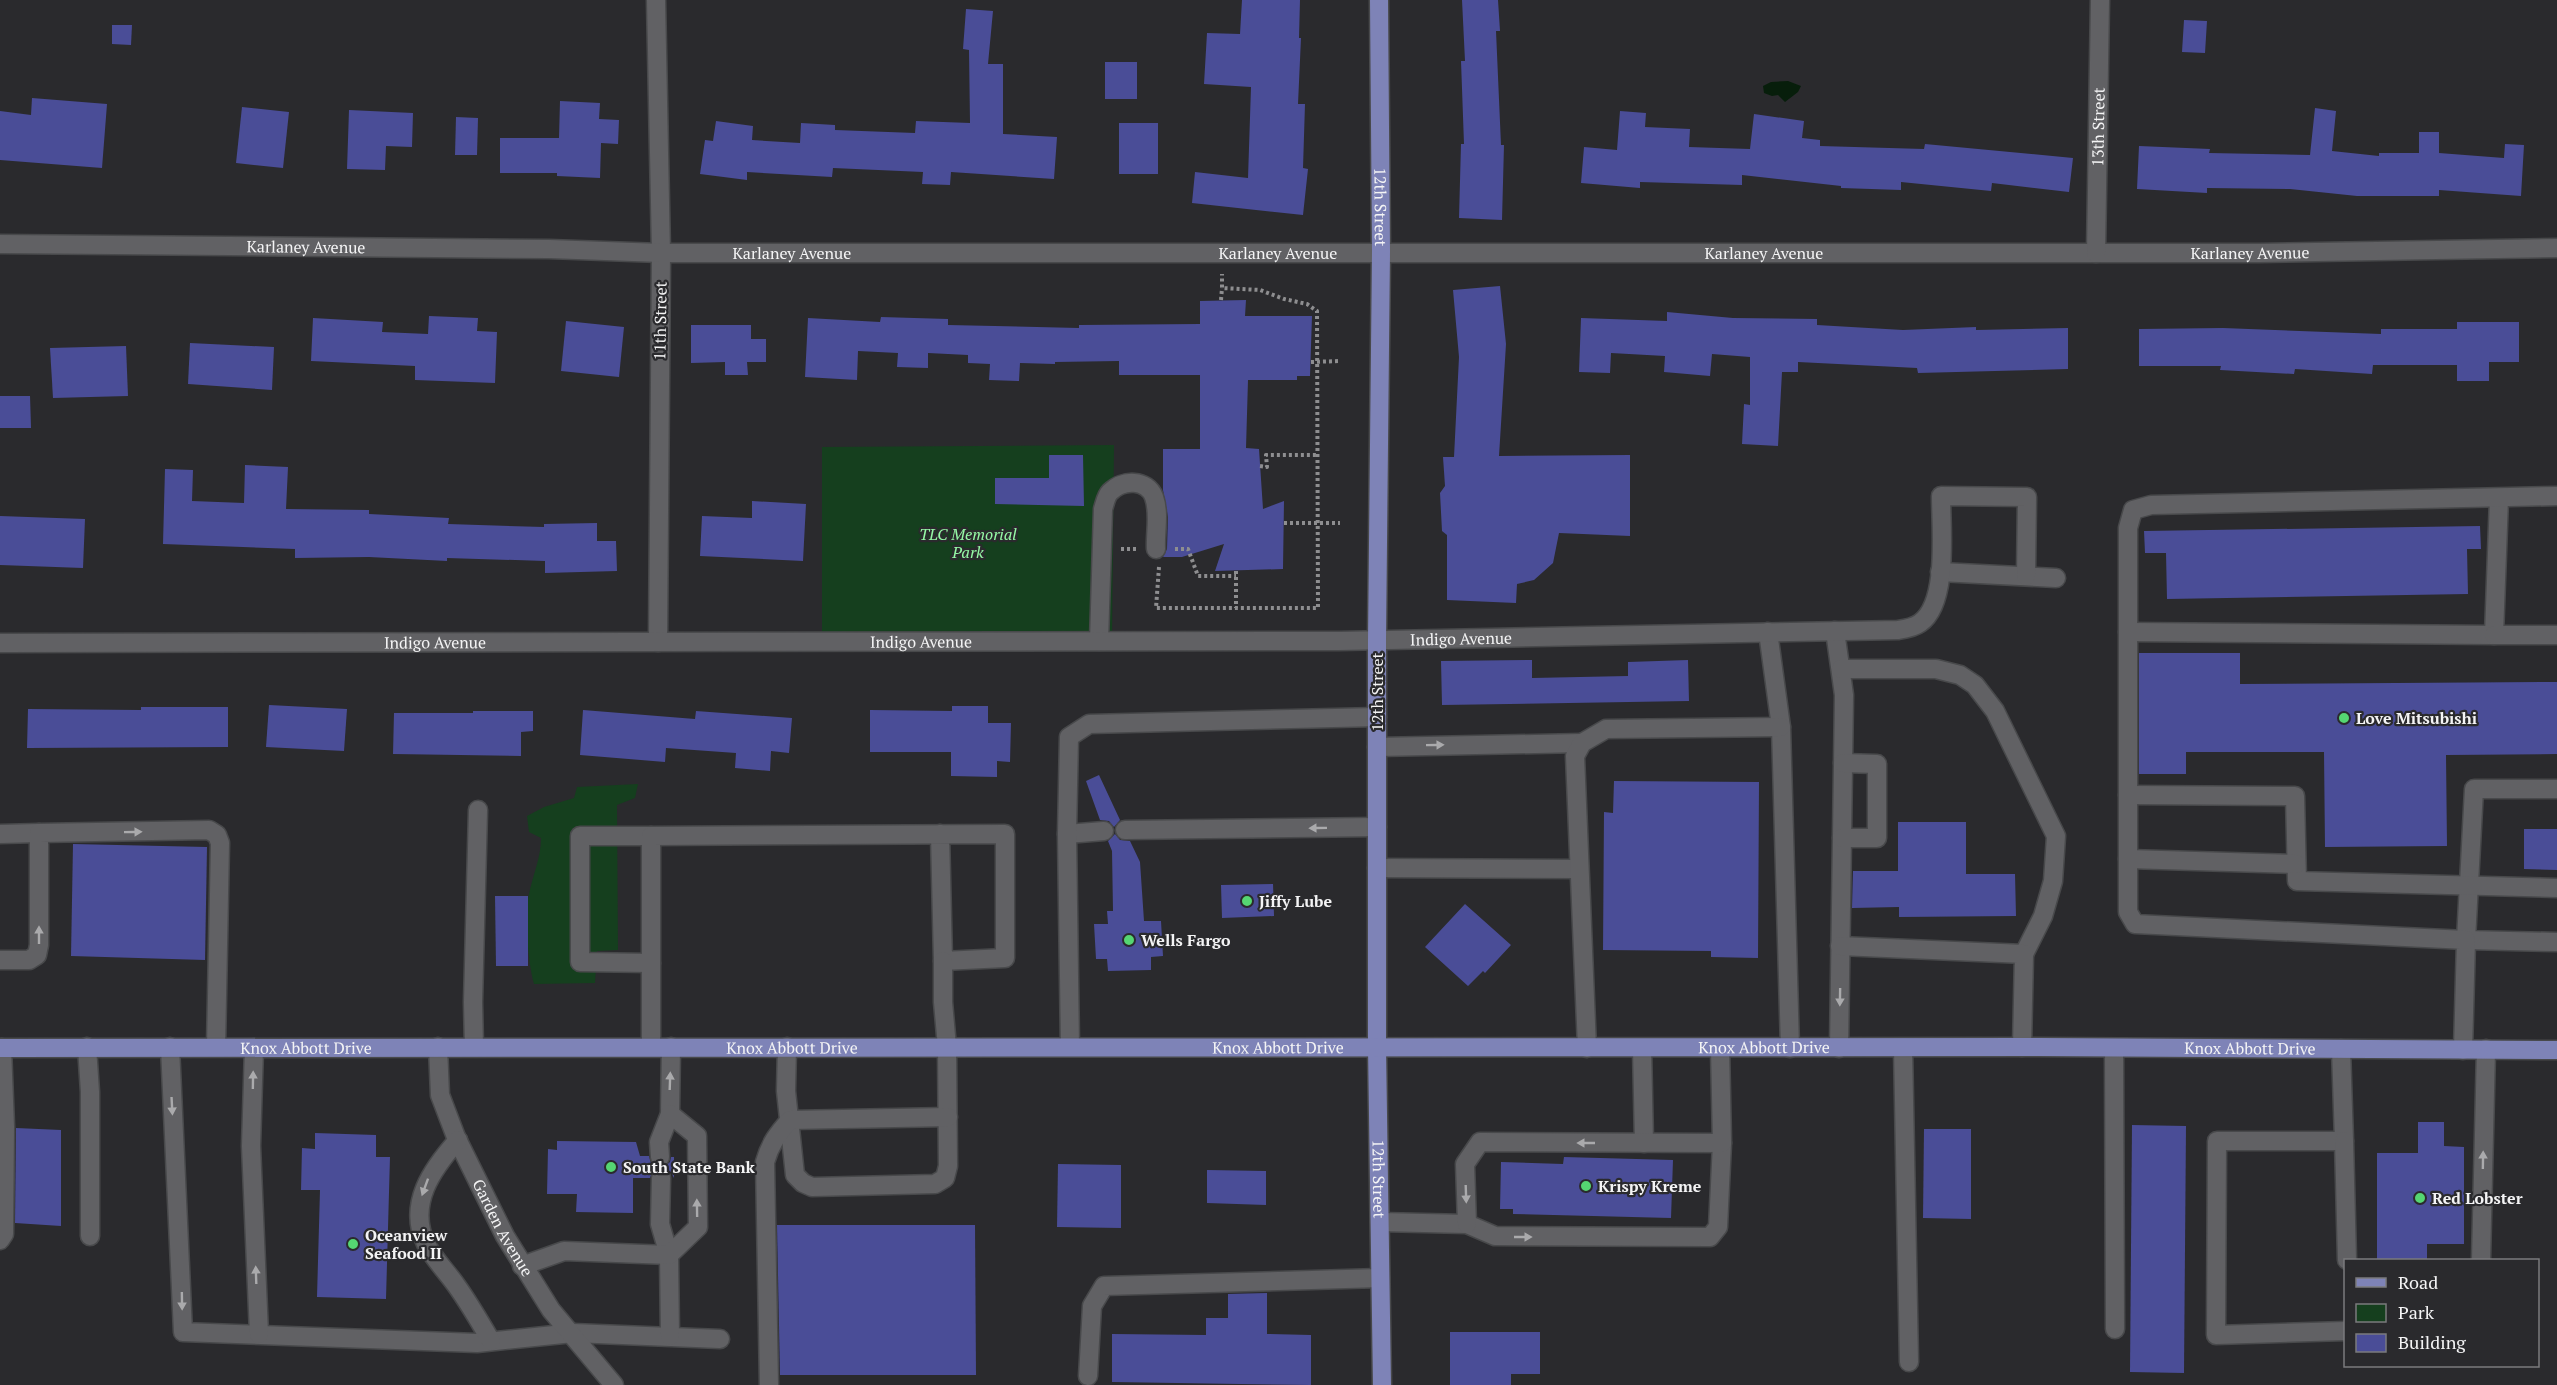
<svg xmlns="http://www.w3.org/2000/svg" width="2557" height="1385" font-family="'PT Serif',serif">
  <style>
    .green { fill: #153f1e }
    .water { fill: #071e0b }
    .building { fill: #4a4d97 }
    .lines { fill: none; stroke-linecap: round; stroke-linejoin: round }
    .minor-casing { stroke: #48494b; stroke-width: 21 }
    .major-casing { stroke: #48494b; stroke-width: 21 }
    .path { stroke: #8e8e90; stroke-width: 4; stroke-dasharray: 3 3; stroke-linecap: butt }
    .minor { stroke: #616164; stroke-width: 18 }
    .major { stroke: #7e83b7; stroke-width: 18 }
    .oneway { fill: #aaaaac }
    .poi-dot { fill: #55d672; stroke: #2a2a2d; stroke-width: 2 }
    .labels { text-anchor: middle; stroke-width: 4.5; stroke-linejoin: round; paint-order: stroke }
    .street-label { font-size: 16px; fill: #f4f4f5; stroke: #2a2a2d }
    .park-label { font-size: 16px; font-style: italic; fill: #96f9a6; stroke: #2a2a2d }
    .poi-label { font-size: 16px; font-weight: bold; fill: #f4f4f5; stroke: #2a2a2d; text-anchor: start }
  </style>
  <rect width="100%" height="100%" fill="#2a2a2d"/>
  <!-- green -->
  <g class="green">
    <path d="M1114,445L1112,641L822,642V447Z"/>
    <path d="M638,784L635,798L617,805L618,950L597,951L595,983L534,984C528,963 524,914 529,894C533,874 541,858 541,838L529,832L527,816L544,807L574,798L577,787Z"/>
  </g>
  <!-- water -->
  <path class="water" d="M1788,81L1801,86L1798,92L1785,102L1778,95L1772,96L1764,93L1763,86L1771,82Z"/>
  <!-- building -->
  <g class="building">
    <path d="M1242,0H1300L1299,38H1301L1298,104H1305L1303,168L1308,169L1303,215L1192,203L1195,172L1248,178L1251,87L1204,84L1207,33L1240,34Z"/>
    <path d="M1462,0H1498L1500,31H1496L1501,145H1504L1502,220L1459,218L1461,144H1464L1461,61H1465Z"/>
    <path d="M966,9L993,11L988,64H1003V134L1057,137L1054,179L951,172L950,185L922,184L923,172L833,168L832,177L747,172V180L700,174L705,140L713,141L716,121L753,126L752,140L800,143L801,123L835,125V130L915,133L916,121L970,123L969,50L963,49Z"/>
    <path d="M2184,20L2207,21L2205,53L2182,52Z"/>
    <path d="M112,25H132L131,45L112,44Z"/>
    <rect x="1105" y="62" width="32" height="37"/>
    <path d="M32,98L107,104L102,168L0,160V111L31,115Z"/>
    <path d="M560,101L600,103L599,119L619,120L618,144L601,143L600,178L557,176V173H500V138H559Z"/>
    <path d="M242,107L289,112L283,168L236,163Z"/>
    <path d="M2315,108L2336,111L2332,151L2379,156V153H2419V132H2439V153L2504,158L2505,144L2524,145L2521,196L2439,190V196H2357L2290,189L2207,188V193L2137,189L2139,146L2210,149L2209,153L2310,155Z"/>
    <path d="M349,110L413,113L412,147L386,146L385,170L347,169Z"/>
    <path d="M1620,111L1646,113L1645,127L1690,129L1689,147L1750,149L1754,114L1804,121L1802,138L1820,140V146L1924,149L1925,144L2073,158L2069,192L1992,183L1991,191L1901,182V190L1841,188V186L1742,175V185L1640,182V188L1581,183L1584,147L1617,150Z"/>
    <path d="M456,117L478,118L477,155H455Z"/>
    <rect x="1119" y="123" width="39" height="51"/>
    <path d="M1500,286L1506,344L1499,456L1630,455V536L1559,533L1553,563L1534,580L1517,584L1516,603L1447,600V535L1442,531L1440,493L1445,486L1443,457H1454L1459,357L1453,290Z"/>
    <path d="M1246,300L1245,316H1312L1310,376H1297V380H1248L1246,448L1259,449L1263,509L1284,501L1283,569L1215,571L1224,544L1182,557H1163L1167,549L1168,517L1163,490V449H1200V375H1119V361L1055,362V364L1020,363L1019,381L989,380L990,364L968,363V355L928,353V368L897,367L898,353L858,351L857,380L805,377L808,318L880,322L881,317L948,319V325L1079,328V325L1200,324V301Z"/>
    <path d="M1667,312L1733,318L1817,319V325L1903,330L1976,327V330L2068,328V369L1918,373L1917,368L1798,362V372H1782L1778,446L1742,444L1744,404L1750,405V357L1712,354L1710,376L1664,372L1665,356L1611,353L1610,373L1579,372L1581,318L1667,321Z"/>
    <path d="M429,316L478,318L477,331L497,332L495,383L415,380V366L311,361L313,318L383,322L382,332L428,334Z"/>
    <path d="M566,321L624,327L619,377L561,371Z"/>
    <path d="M2457,322H2519V362H2489V381H2457V365H2373L2372,374L2295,369L2294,374L2220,370L2221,366H2139V329L2223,328L2381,334V329H2457Z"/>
    <path d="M691,325H751V339H766V362H747L748,375H725V362L691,363Z"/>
    <path d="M190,343L274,347L272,390L188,384Z"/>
    <path d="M126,346L128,396L53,398L50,348Z"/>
    <path d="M0,396H30L31,428H0Z"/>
    <path d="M1049,455H1083L1084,506L995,504V478H1049Z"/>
    <path d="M245,465L288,467L286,509L369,510V514L449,518L448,524L544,527V524L597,523V541H616L617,571L545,573V561L447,558V561L369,557L295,558V549L163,544L165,469L193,470L192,501L244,503Z"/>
    <path d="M752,501L806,504L803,561L700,556L702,516L752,518Z"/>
    <path d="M0,516L85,519L83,568L0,565Z"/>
    <path d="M2480,526L2481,549H2467L2468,594L2167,599L2166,553H2145L2144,531Z"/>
    <path d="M2139,653H2240V684L2557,682V754L2446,755L2447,846L2325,847L2324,752H2186V774H2139Z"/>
    <path d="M1532,660V678L1628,676V662L1688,660L1689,701L1442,705L1441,661Z"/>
    <path d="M269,705L347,709L344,751L266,747Z"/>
    <path d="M952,706H988V723H1011L1010,762L997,761V777L951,776V752H870V710L952,711Z"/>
    <path d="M141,707H228V747L27,748L28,709L141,710Z"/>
    <path d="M583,710L695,719L696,711L792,718L789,753L771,751L770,771L735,768L736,753L666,748L665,762L580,755Z"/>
    <path d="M473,711H533V731L521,732V756L393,754L394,713H473Z"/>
    <path d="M1099,775L1120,820L1114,827L1109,821L1100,820L1086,781Z"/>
    <path d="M1614,781L1759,782L1758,958L1711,957V951L1603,950L1604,812L1613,813Z"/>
    <path d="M1898,822H1966V874H2015L2016,916L1899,917V907L1852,908L1853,871H1898Z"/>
    <path d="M2524,829H2557V870L2524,869Z"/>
    <path d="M1115,834L1120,840L1130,841L1140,862L1144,921H1161L1163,956L1151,957V970L1108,971L1107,959H1096L1094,924H1108L1107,911H1113L1112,851L1108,841Z"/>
    <path d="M73,844L207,847L205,960L71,956Z"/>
    <path d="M1273,884L1274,916L1222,918L1221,885Z"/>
    <path d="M495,896H528V966H496Z"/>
    <path d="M1465,904L1511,945L1485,973L1483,971L1468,986L1425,947Z"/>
    <path d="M2418,1122H2444V1146L2464,1147V1244H2427V1260H2377V1153H2418Z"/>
    <path d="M2132,1125L2186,1126L2184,1373L2130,1372Z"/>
    <path d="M16,1128L61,1130V1226L15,1223Z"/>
    <path d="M1924,1129H1971V1219L1923,1218Z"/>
    <path d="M315,1133L376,1135V1157H390L386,1299L317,1297L320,1190H301L302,1148L315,1149Z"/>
    <path d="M557,1141L636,1142L640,1156H649L651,1164L657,1168L652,1172L650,1178H633V1213L576,1212L577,1194H547L548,1149L557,1150Z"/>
    <path d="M671,1157H674V1178L671,1172L664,1167L670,1162Z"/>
    <path d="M1564,1157L1673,1160L1671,1218L1513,1214V1209H1500L1501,1162L1563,1164Z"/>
    <path d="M1058,1164L1121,1165V1228L1057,1227Z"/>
    <path d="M1207,1170L1266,1171V1205L1207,1203Z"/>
    <path d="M777,1225H975L976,1375H780Z"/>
    <path d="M1267,1293V1334L1311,1335V1385L1112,1382V1334L1206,1335V1318H1228V1294Z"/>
    <path d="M1450,1332H1540V1374H1511V1385H1450Z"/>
  </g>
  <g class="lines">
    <defs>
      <g id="minor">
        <path d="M656,0L661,253L658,642"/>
        <path id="s1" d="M0,244L549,249L661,253H2259L2557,248"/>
        <path id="s2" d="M2096,253L2100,0"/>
        <path d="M1940,572L2056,578"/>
        <path d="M1835,631L1844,695L1839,1048"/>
        <path d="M1768,632L1781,727L1790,1048"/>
        <path d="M2128,632L2494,635L2499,498"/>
        <path d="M2494,635H2557"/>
        <path d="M1099,641L1103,509C1105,503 1106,496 1110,492C1123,479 1147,479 1154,497C1160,514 1155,532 1156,549"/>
        <path id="s3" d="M0,643L1339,641L1898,630C1905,629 1913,628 1920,623C1949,603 1941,528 1941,496L2027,497L2026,576"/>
        <path d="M1841,669H1936L1960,675L1975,685L1995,711L2056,836L2053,881L2043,916L2024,954"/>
        <path d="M1377,747L1582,743"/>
        <path d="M2557,789H2474L2466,940L2557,942"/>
        <path d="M2128,795L2295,796L2297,881L2557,888"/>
        <path d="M1125,830L1377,827"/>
        <path d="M0,834L39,833"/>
        <path d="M1067,834L1104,831"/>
        <path d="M651,836H580V962L651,963"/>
        <path d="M1842,838H1877V764L1843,763"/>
        <path d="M2128,859L2296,864"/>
        <path d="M1377,868L1578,869"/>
        <path d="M1840,946L2024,954L2022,1047"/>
        <path d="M0,960H29L37,955L39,945V833L209,830L217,835L220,843L216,1047"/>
        <path d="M87,1047L90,1092V1236"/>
        <path d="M170,1047L183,1332L477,1343L573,1333L720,1339"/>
        <path id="s4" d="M438,1047L440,1095L456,1137L505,1236L551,1310L614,1385"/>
        <path d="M474,1047L473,1002L478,810"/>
        <path d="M651,1047V836L1005,834V958L943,961L940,834"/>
        <path d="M787,1047L786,1091L795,1175L803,1183L812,1187L935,1184L945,1178L948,1166L947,1047L943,1002V961"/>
        <path d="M1070,1047L1067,834L1069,737L1089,724L1377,717"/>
        <path d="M254,1048L251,1146L259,1334"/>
        <path d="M1587,1048L1575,756L1582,743L1606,729L1781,727"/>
        <path d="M1642,1048L1644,1143"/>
        <path d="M1903,1048L1909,1362"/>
        <path d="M2114,1048L2115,1329"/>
        <path d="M2341,1049L2344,1141H2217L2216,1335L2346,1331"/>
        <path d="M2463,1050L2466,940L2135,924L2128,912V528L2133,510L2151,505L2557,496"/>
        <path d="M458,1140C432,1169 407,1204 426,1244C433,1258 447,1272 456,1285C469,1303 480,1322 491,1341"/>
        <path d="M2344,1141L2347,1260"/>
        <path d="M660,1157L659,1142L670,1114L671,1047"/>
        <path d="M661,1178L660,1224L669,1255L670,1336"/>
        <path d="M1380,1222L1467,1224L1495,1236L1710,1237L1718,1227L1722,1143"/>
        <path d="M1467,1224L1465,1164L1480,1142L1722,1143L1720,1048"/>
        <path d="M0,1240L4,1234L5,1127L2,1048"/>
        <path d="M2481,1260L2486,1049"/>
        <path d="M522,1266L564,1251L669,1255L698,1227L697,1136L670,1114"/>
        <path d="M1088,1376L1092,1306L1104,1286L1380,1278"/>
        <path d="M769,1385L765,1162C770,1144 778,1133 790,1120L948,1117"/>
      </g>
      <g id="major">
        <path id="s5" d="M1379,0L1381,251L1377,640V1047L1382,1385"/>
        <path id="s6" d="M0,1048L2039,1047L2557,1050"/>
      </g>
    </defs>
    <!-- minor casing -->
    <use href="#minor" class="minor-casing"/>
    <!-- major casing -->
    <use href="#major" class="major-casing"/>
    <!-- path -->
    <g class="path">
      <path d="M1221,300L1222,288"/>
      <path d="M1311,362L1340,361"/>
      <path d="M1260,466L1267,467L1266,455H1318"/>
      <path d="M1284,523H1340"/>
      <path d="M1121,549H1137"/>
      <path d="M1175,549H1188L1198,576H1236"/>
      <path d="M1159,567L1156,608H1318L1317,311L1307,304L1284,299L1260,290L1222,288V274"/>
      <path d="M1236,571V608"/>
    </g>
    <!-- minor -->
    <use href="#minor" class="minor"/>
    <!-- major -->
    <use href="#major" class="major"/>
  </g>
  <!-- one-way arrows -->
  <defs><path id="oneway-solid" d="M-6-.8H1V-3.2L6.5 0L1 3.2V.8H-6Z" transform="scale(1.5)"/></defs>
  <g class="oneway">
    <use href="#oneway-solid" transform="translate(1435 745) rotate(-1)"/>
    <use href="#oneway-solid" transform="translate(1318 828) rotate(179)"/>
    <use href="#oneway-solid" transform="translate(133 832) rotate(-1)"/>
    <use href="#oneway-solid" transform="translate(39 935) rotate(-90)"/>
    <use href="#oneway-solid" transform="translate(1840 997) rotate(91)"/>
    <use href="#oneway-solid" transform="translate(253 1080) rotate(-89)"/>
    <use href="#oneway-solid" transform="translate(670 1081) rotate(-88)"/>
    <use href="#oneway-solid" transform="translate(172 1106) rotate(87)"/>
    <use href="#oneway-solid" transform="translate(1586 1143) rotate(-180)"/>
    <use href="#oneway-solid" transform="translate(2483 1160) rotate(-89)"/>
    <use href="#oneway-solid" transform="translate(425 1187) rotate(110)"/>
    <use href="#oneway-solid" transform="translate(1466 1194) rotate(88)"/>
    <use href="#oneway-solid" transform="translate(697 1208) rotate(-91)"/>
    <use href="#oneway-solid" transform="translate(1523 1237)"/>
    <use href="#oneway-solid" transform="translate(256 1275) rotate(-92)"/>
    <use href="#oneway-solid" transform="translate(182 1301) rotate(89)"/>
  </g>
  <!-- markers -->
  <g class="poi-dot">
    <circle cx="2344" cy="718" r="6"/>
    <circle cx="1247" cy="901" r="6"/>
    <circle cx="1129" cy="940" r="6"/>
    <circle cx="611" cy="1167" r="6"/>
    <circle cx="1586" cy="1186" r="6"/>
    <circle cx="2420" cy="1198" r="6"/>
    <circle cx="353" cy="1244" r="6"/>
  </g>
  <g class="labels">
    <!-- street labels -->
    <g class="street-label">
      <text dy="6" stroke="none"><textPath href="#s2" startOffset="126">13th Street</textPath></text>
      <text dy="6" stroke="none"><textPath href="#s5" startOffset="207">12th Street</textPath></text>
      <text dy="6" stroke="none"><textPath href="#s1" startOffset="306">Karlaney Avenue</textPath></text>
      <text dy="6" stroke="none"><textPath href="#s1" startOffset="1278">Karlaney Avenue</textPath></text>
      <text dy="6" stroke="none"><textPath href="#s1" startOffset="792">Karlaney Avenue</textPath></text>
      <text dy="6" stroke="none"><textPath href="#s1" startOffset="1764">Karlaney Avenue</textPath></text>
      <text dy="6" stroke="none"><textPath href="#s1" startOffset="2250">Karlaney Avenue</textPath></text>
      <text transform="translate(660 321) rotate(-89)" y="6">11th Street</text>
      <text dy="6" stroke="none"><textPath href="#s3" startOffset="1461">Indigo Avenue</textPath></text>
      <text dy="6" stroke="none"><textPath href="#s3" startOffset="921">Indigo Avenue</textPath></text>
      <text dy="6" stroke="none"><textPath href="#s3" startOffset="435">Indigo Avenue</textPath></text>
      <text transform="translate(1377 692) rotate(-90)" y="6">12th Street</text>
      <text dy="6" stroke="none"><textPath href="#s6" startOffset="306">Knox Abbott Drive</textPath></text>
      <text dy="6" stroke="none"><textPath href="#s6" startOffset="792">Knox Abbott Drive</textPath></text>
      <text dy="6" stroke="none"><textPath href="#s6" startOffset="1278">Knox Abbott Drive</textPath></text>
      <text dy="6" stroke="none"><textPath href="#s6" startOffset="1764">Knox Abbott Drive</textPath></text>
      <text dy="6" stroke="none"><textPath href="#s6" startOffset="2250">Knox Abbott Drive</textPath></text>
      <text dy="6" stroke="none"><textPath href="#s5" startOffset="1179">12th Street</textPath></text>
      <text dy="6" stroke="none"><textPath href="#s4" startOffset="195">Garden Avenue</textPath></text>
    </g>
    <!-- park labels -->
    <g class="park-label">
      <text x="968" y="540">TLC Memorial<tspan x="968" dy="18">Park</tspan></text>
    </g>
    <!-- poi labels -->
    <g class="poi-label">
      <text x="2356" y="724">Love Mitsubishi</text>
      <text x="1259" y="907">Jiffy Lube</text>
      <text x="1141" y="946">Wells Fargo</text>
      <text x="623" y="1173">South State Bank</text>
      <text x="1598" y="1192">Krispy Kreme</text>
      <text x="2432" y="1204">Red Lobster</text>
      <text x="365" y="1241">Oceanview<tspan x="365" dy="18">Seafood II</tspan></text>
    </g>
  </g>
  <!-- legend -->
  <rect x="2344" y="1259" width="195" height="108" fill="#2a2a2d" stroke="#7b7b7d" stroke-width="1.5"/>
  <rect x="2356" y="1278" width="30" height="9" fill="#7e83b7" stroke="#7b7b7d" stroke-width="1.5"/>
  <text x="2398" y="1289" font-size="18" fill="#f4f4f5">Road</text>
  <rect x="2356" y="1304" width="30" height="18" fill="#153f1e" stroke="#7b7b7d" stroke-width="1.5"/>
  <text x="2398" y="1319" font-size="18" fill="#f4f4f5">Park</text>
  <rect x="2356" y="1334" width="30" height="18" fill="#4a4d97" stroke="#7b7b7d" stroke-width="1.5"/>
  <text x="2398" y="1349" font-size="18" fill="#f4f4f5">Building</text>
</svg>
